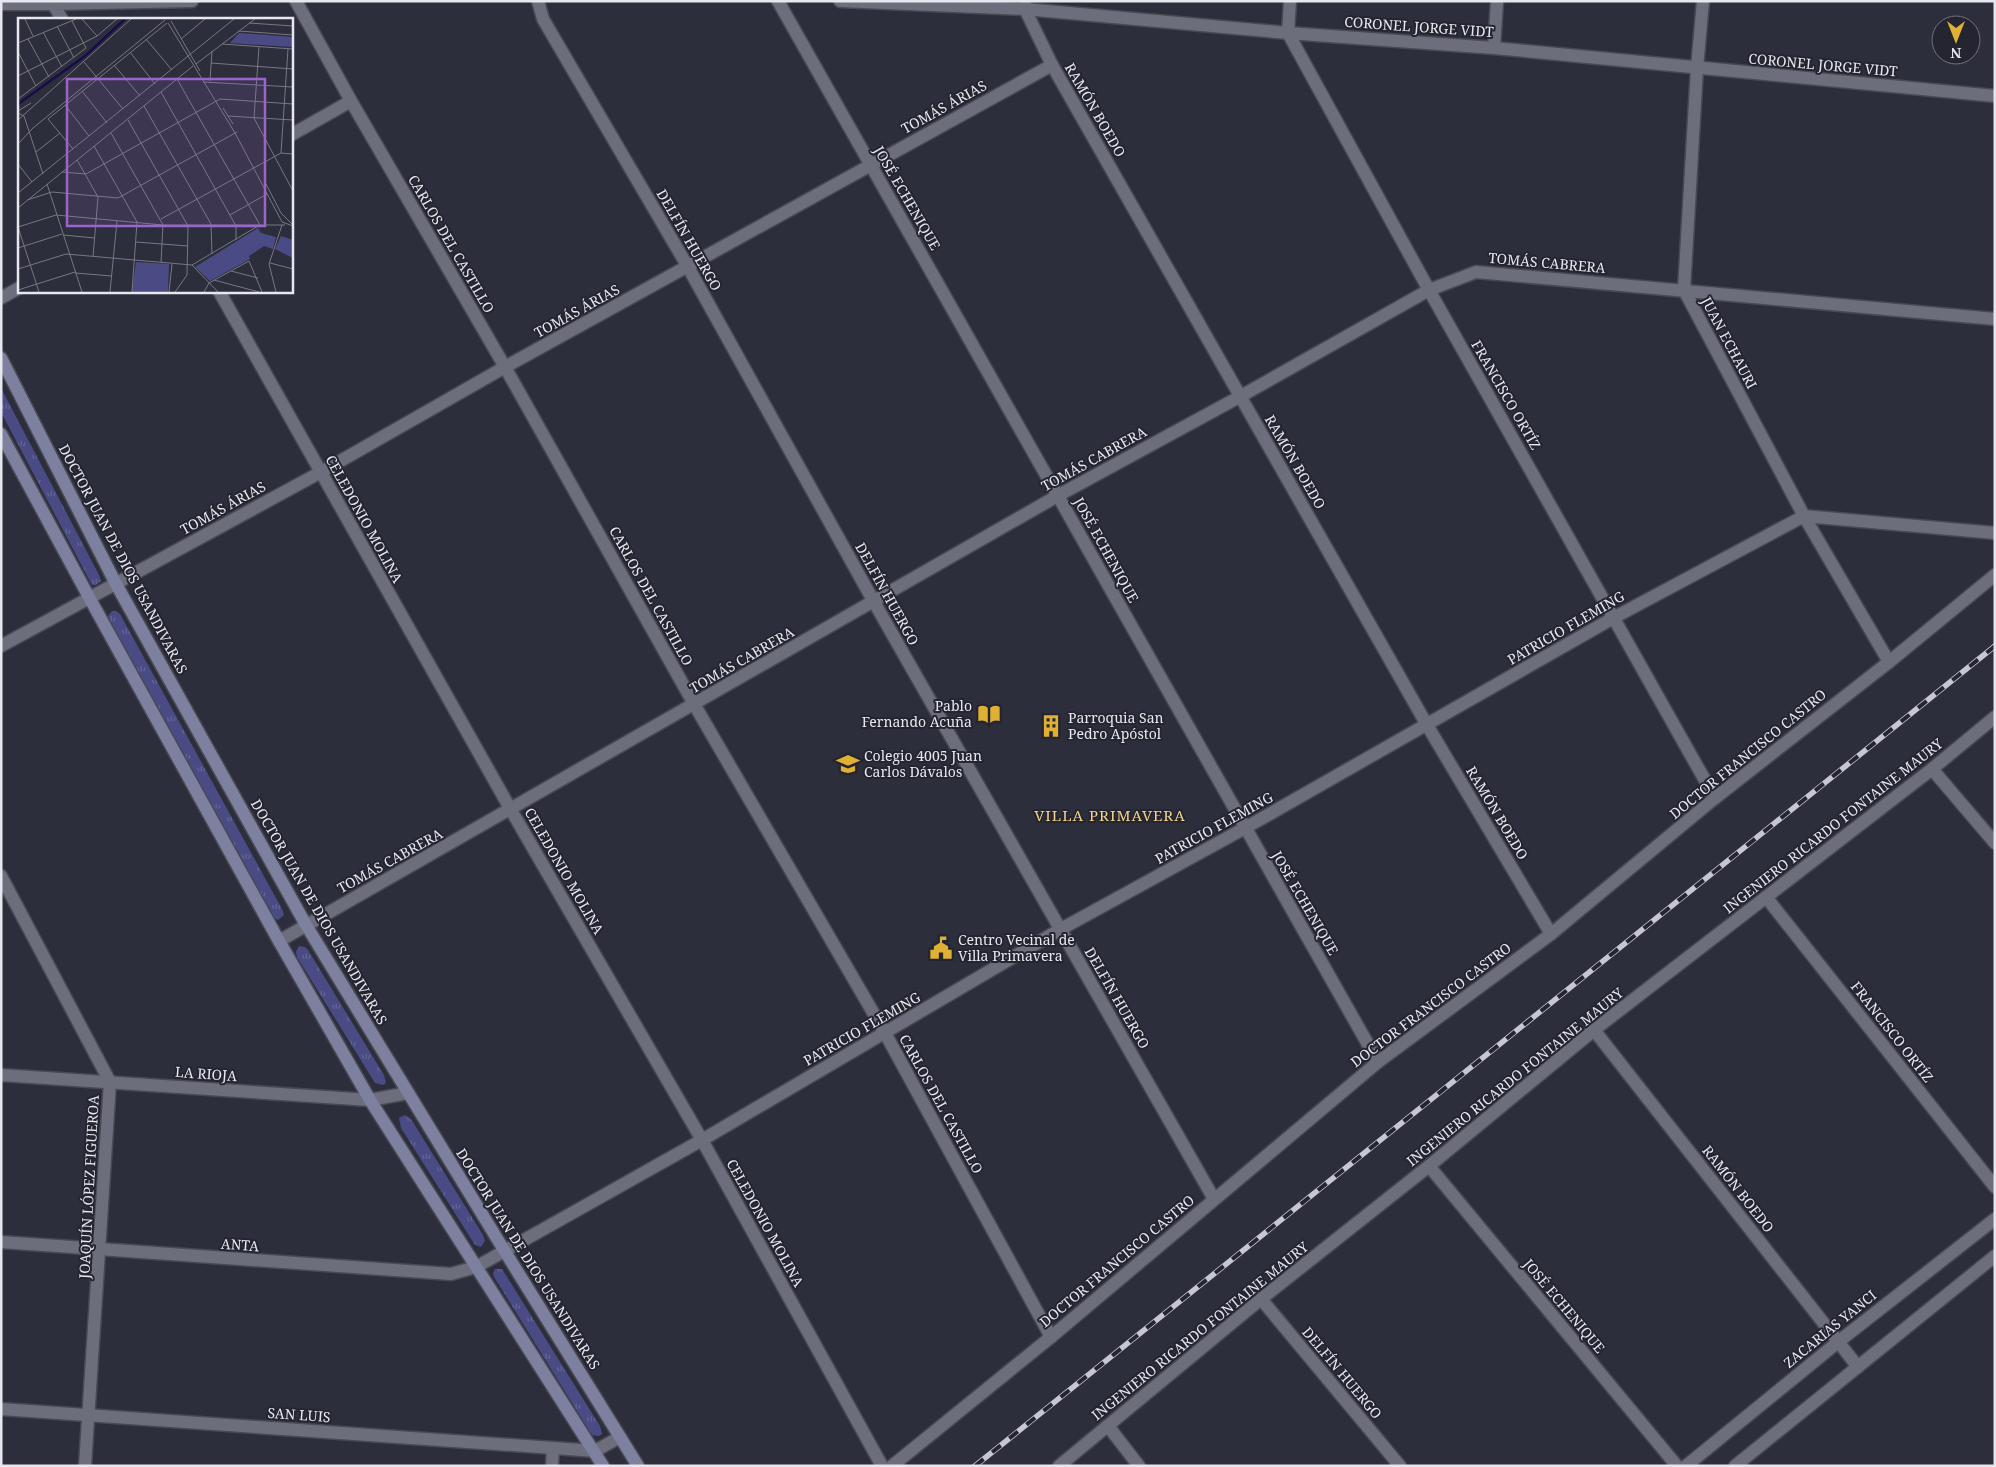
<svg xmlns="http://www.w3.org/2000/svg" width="1996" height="1467" font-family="'Noto Serif',serif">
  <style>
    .grass { fill: url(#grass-tufts) }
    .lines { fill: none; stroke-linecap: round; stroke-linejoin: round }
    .minor-casing { stroke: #484953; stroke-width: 15 }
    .tertiary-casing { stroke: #484953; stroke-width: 15 }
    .secondary-casing { stroke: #484953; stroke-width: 15 }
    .minor { stroke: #6c6e7c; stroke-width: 12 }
    .tertiary { stroke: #6c6e7c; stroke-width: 12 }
    .secondary { stroke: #7d809e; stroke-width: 12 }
    .rail-casing { stroke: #c6c7d0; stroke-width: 5.5 }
    .rail { stroke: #242531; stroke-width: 4; stroke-dasharray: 11; stroke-linecap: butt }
    .labels { text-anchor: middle; stroke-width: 4; stroke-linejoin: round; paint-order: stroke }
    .street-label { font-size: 14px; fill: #e6e7ef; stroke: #242531 }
    .poi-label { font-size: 14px; fill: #e6e7ef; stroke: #242531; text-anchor: start }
    .neighbourhood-label { font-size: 15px; letter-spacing: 1px; fill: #f2d288; stroke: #242531 }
    .inset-river { fill: none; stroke: #170d4c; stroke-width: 2.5 }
    .inset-road { fill: none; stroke: #777883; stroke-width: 1 }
    .view { fill: #9b64cd; fill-opacity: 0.15; stroke: #9b64cd; stroke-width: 2.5 }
    .inset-edge { fill: none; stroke: #e6e7ef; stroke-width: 2.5 }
  </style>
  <defs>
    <pattern id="grass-tufts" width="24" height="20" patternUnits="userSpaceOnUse" patternTransform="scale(1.25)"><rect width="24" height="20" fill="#4a4b84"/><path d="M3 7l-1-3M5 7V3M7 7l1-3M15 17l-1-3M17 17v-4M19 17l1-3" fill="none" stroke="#646596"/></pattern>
  </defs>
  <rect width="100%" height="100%" fill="#2d2e3b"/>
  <!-- grass -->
  <g class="grass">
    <path d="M1,388L99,575L101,581L96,585H92L1,412Z"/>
    <path d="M112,611H116L120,614L282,909L284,915L278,920L274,918L110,621L108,616Z"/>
    <path d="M299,946L305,947L308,950L384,1075L386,1083L383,1085L375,1083L297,957L296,952Z"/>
    <path d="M405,1115L411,1119L483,1235L485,1241L481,1247L475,1245L401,1128L399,1118Z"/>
    <path d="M495,1269H502L600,1426L602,1434L599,1436L592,1435L494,1277L493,1273Z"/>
  </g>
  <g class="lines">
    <defs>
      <g id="minor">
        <path d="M296,1L351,101L505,367L694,704L885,1033L1051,1337"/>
        <path d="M538,1L543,19L688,267L874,602L1214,1199"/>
        <path d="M778,1L1378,1062"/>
        <path d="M840,1L1025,9L1288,33L1494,48L1995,96"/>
        <path d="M1290,1L1288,33L1429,290L1715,798"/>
        <path d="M1703,1L1697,68L1684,290L1804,516L1889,662"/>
        <path d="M1025,4V9L1052,65L1427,725L1551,934"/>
        <path d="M62,19L53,4L192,1"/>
        <path d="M1494,48L1497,1"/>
        <path d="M291,135L351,101"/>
        <path d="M219,291L511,810L702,1140L882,1466"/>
        <path d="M1,298L19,288"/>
        <path d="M1,646L321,472L505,367L1052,65"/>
        <path d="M1932,769L1995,843"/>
        <path d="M1,876L110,1082L85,1466"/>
        <path d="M1766,897L1995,1187"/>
        <path d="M279,941L1059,495L1241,396L1429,290L1476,272L1995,319"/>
        <path d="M1594,1030L1858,1367"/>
        <path d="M1,1075L370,1100L408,1093"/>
        <path d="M1429,1166L1677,1466"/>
        <path d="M1,1242L451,1274L476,1267L702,1140L1061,929L1245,828L1615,617L1804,516L1995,533"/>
        <path d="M1261,1299L1400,1466"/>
        <path d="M1,1409L595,1451L620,1437"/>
        <path d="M1108,1426L1139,1466"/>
        <path d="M552,1466L553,1448"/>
        <path d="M892,1466L1051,1337L1378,1062L1551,934L1715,798L1889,662L1995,575"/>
        <path d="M1059,1466L1261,1299L1429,1166L1594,1030L1932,769L1995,717"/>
      </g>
      <g id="tertiary">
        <path d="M1,4H53L57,1"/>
        <path d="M1686,1466L1838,1342L1995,1219"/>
        <path d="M1735,1466L1995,1256"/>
      </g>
      <g id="secondary">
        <path d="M1,358L116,584L306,925L504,1250L638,1466"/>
        <path d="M1,434L90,599L279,941L370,1100L603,1466"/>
      </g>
    </defs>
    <!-- minor casing -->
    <use href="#minor" class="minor-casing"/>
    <!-- tertiary casing -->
    <use href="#tertiary" class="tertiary-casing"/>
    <!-- secondary casing -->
    <use href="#secondary" class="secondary-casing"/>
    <!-- minor -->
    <use href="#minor" class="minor"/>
    <!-- tertiary -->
    <use href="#tertiary" class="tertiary"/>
    <!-- secondary -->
    <use href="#secondary" class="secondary"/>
    <defs>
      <path id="rail" d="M975,1466L1995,646"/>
    </defs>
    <!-- rail casing -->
    <use href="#rail" class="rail-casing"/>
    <!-- rail -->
    <use href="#rail" class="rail"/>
  </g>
  <!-- icons -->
  <defs>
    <symbol id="library-bare" viewBox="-9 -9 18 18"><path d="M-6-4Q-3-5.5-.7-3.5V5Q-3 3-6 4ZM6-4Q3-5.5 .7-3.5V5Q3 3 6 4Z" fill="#dfb034" stroke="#242531" stroke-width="2.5" paint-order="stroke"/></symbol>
    <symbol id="building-bare" viewBox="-9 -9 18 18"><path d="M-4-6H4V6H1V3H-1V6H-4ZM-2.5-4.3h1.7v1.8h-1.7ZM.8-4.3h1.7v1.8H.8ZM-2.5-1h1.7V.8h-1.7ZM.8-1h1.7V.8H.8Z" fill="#dfb034" stroke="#242531" stroke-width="2.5" paint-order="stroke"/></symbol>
    <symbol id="school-bare" viewBox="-9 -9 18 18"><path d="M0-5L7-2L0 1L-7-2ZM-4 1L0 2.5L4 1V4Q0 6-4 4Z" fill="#dfb034" stroke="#242531" stroke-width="2.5" paint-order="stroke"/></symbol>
    <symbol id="civic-bare" viewBox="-9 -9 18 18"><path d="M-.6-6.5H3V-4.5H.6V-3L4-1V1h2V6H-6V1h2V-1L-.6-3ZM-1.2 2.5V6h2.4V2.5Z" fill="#dfb034" stroke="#242531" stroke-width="2.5" paint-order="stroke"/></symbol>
  </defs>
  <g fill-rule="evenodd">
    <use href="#library-bare" x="973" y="698" width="32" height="32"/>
    <use href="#building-bare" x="1035" y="710" width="32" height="32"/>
    <use href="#school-bare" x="832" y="748" width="32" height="32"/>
    <use href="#civic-bare" x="925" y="932" width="32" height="32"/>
  </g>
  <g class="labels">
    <!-- street labels -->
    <g class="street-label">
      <text transform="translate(1419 27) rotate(4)" y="5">CORONEL JORGE VIDT</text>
      <text transform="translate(1823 65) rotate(5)" y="5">CORONEL JORGE VIDT</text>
      <text transform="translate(944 107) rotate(-29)" y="5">TOMÁS ÁRIAS</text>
      <text transform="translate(1095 110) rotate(60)" y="5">RAMÓN BOEDO</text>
      <text transform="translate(907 198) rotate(60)" y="5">JOSÉ ECHENIQUE</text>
      <text transform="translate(689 240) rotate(60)" y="5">DELFÍN HUERGO</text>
      <text transform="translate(451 244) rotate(60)" y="5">CARLOS DEL CASTILLO</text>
      <text transform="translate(1547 263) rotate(5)" y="5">TOMÁS CABRERA</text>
      <text transform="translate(577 311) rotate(-29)" y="5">TOMÁS ÁRIAS</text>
      <text transform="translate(1729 343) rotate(62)" y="5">JUAN ECHAURI</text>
      <text transform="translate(1506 395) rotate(60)" y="5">FRANCISCO ORTÍZ</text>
      <text transform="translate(1094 459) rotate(-29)" y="5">TOMÁS CABRERA</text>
      <text transform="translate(1295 462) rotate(60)" y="5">RAMÓN BOEDO</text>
      <text transform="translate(223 508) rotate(-29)" y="5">TOMÁS ÁRIAS</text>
      <text transform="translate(364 519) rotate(61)" y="5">CELEDONIO MOLINA</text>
      <text transform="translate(1106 550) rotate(61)" y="5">JOSÉ ECHENIQUE</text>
      <text transform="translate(123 559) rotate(62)" y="5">DOCTOR JUAN DE DIOS USANDIVARAS</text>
      <text transform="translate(887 594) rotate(61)" y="5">DELFÍN HUERGO</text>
      <text transform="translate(651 596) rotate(61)" y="5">CARLOS DEL CASTILLO</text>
      <text transform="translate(1566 628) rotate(-30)" y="5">PATRICIO FLEMING</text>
      <text transform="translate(742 660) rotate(-30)" y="5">TOMÁS CABRERA</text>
      <text transform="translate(1748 754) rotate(-39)" y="5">DOCTOR FRANCISCO CASTRO</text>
      <text transform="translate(1497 813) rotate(59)" y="5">RAMÓN BOEDO</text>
      <text transform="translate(1833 826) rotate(-38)" y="5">INGENIERO RICARDO FONTAINE MAURY</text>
      <text transform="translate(1214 828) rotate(-29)" y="5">PATRICIO FLEMING</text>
      <text transform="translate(390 861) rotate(-29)" y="5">TOMÁS CABRERA</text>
      <text transform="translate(564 871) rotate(60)" y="5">CELEDONIO MOLINA</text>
      <text transform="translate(1305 903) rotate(60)" y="5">JOSÉ ECHENIQUE</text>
      <text transform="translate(319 912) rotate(60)" y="5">DOCTOR JUAN DE DIOS USANDIVARAS</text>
      <text transform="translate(1117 998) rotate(60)" y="5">DELFÍN HUERGO</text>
      <text transform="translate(1431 1005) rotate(-37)" y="5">DOCTOR FRANCISCO CASTRO</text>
      <text transform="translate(862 1029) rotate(-30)" y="5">PATRICIO FLEMING</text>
      <text transform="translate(1892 1032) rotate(52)" y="5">FRANCISCO ORTÍZ</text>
      <text transform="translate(206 1074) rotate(4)" y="5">LA RIOJA</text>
      <text transform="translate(1515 1077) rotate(-39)" y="5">INGENIERO RICARDO FONTAINE MAURY</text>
      <text transform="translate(941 1104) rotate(61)" y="5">CARLOS DEL CASTILLO</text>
      <text transform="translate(89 1187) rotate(-87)" y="5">JOAQUÍN LÓPEZ FIGUEROA</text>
      <text transform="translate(1738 1189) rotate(52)" y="5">RAMÓN BOEDO</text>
      <text transform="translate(765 1223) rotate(61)" y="5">CELEDONIO MOLINA</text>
      <text transform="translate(240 1245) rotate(4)" y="5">ANTA</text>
      <text transform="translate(528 1259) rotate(58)" y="5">DOCTOR JUAN DE DIOS USANDIVARAS</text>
      <text transform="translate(1117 1261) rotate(-40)" y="5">DOCTOR FRANCISCO CASTRO</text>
      <text transform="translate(1564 1306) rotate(50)" y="5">JOSÉ ECHENIQUE</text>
      <text transform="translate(1830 1329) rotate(-39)" y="5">ZACARIAS YANCI</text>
      <text transform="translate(1200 1331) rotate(-39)" y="5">INGENIERO RICARDO FONTAINE MAURY</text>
      <text transform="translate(1342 1373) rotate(50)" y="5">DELFÍN HUERGO</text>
      <text transform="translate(299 1415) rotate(4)" y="5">SAN LUIS</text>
    </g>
    <!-- poi labels -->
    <g class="poi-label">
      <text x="972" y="711" text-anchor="end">Pablo<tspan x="972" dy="16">Fernando Acuña</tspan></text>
      <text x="1068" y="723">Parroquia San<tspan x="1068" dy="16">Pedro Apóstol</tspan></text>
      <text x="864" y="761">Colegio 4005 Juan<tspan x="864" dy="16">Carlos Dávalos</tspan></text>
      <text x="958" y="945">Centro Vecinal de<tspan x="958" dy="16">Villa Primavera</tspan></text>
    </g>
    <!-- neighbourhood labels -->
    <g class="neighbourhood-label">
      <text x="1110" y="821">VILLA PRIMAVERA</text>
    </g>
  </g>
  <!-- overview -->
  <g transform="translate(18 18)">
    <rect width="275" height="275" fill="#2d2e3b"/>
    <path d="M221,15L275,19V29L212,25ZM240,210L243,215L258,219L255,231L246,228L231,238L232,241L192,263L177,249ZM263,218L275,222V240L257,231Z" fill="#4a4b84"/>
    <path d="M236,215L243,227L220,241L213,229ZM208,234L216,249L194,261L185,247ZM118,244L151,246L150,274H114Z" fill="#4a4b84"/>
    <path class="inset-river" d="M0,86L67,38L107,1"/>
    <path class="inset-road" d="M7,1L15,18M64,1L79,18M153,3L182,53M150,5L217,115L264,204L275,208M231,5L275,8M39,8L56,40M221,13L275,17M25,14L44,49M10,21L31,59M128,21L154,52M163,21L187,1M0,25L58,1M204,26L275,31M241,29L236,100L275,173M0,34L18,68M112,34L137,66M66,44L105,91M193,45L275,51M178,46L237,1M96,47L122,78M0,58L79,18L99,1M159,61L242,207M192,63L194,33M185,64L275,69M64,73L89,105M143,74L218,208V222M0,81L68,30L54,3M47,87L71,118M126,88L193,206L194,236M205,90L215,106M0,93L13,85M0,95L6,98L25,156M210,98L275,102M30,101L149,5M30,101L55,131M0,102L113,1M110,102L170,208L169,257L157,274M93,115L145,207L143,244M0,126L15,110L147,2M76,128L119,204L114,274M18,134L42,115M263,135L270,31M59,142L80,179L75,239M0,146L14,164M44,154L68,156L202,81L275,86M247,164L263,195L275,207M29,166L64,274M0,175L216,1M9,182L34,174L100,180L219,114M0,190L175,48M212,197L249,176M143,201L263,135L275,136M0,209L38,197L145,207H267M0,209L21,274M45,217L77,220M118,224L170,228M0,230L44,216M252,245L275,251M174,247L200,274M0,251L48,236L174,247L240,208M213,253L240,260M57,255L94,258M196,262L241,274M0,272L57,254M92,274L99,203M151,274L154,246M186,274L191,265L231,243L244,274M258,274L251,246L264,207"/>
    <path class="view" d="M49,61H247V208H49Z"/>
    <rect width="275" height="275" class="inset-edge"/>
  </g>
  <!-- border -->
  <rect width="1996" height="1467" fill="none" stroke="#e6e7ef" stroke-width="5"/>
  <!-- north arrow -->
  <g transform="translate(1956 40) rotate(180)"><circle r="24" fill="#242531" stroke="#72737d"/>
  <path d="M0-4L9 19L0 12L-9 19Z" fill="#dfb034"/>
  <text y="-8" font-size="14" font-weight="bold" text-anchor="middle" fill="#e6e7ef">N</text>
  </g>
</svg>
